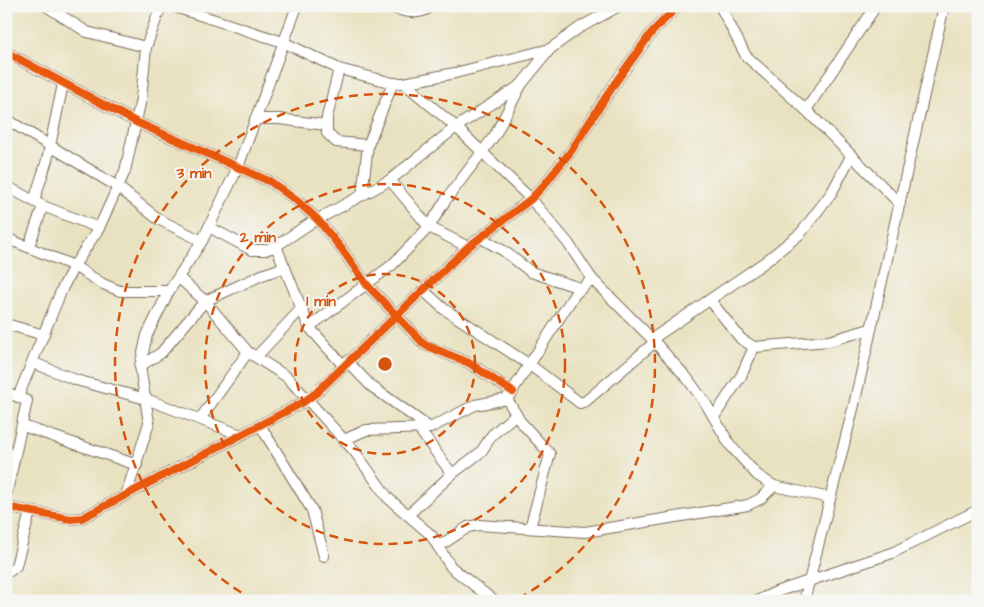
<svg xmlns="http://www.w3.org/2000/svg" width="984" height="607" font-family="'Architects Daughter',sans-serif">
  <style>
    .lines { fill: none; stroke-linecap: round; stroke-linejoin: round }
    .minor-casing { stroke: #786a57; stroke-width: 12 }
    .minor { stroke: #fff; stroke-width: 10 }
    .cycleway-casing { stroke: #f6f6f2; stroke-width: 11 }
    .cycleway { stroke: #e8590c; stroke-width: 8 }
    .ring { fill: none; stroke: #d7540e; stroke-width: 2.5; stroke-dasharray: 9 6 }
    .centre { fill: #d7540e; stroke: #f6f6f2; stroke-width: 2.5 }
    .ring-label { font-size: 15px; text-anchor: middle; font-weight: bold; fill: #d7540e; stroke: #f6f6f2; stroke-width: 4; stroke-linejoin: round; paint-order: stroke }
  </style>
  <rect width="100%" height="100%" fill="#f6f6f2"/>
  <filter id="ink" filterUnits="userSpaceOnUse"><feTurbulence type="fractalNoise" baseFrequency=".02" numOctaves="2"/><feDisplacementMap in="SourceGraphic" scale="10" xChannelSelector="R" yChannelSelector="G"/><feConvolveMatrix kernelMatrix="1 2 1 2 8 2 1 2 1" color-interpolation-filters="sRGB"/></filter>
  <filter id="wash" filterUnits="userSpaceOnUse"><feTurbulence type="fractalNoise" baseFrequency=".0096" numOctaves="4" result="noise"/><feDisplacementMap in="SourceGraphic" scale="20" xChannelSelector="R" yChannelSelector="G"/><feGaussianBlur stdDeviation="1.12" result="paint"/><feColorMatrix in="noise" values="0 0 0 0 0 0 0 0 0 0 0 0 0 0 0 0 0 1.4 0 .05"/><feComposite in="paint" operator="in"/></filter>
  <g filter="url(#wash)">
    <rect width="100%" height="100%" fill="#e9e2c1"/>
  </g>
  <g filter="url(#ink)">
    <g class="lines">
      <defs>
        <g id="minor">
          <path d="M46,6L87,32L146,47"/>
          <path d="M172,6L283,42L339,69L393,83H404L455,73L550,49"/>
          <path d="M387,6C401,10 419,18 431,6"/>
          <path d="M720,6L746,56L806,110L900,204"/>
          <path d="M6,52L136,122L271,182L297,201L317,219L341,248L367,285L425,345L469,363L513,392"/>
          <path d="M339,69L327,117V133L336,142L368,145"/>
          <path d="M404,83L456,127L531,199L568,243L592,279L652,339L687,378L706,404L730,445L757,475L774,486L830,498"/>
          <path d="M806,110L876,6"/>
          <path d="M6,119L118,187L158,219L202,241"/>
          <path d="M255,119H279L326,125"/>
          <path d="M390,180L429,227L468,247"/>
          <path d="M6,186L43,206L99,228"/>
          <path d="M362,195L368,145L393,83"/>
          <path d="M34,201L47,160L63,84"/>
          <path d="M209,227L252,250H265L276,246L309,224L390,180L456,127L521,85L550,49L579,28L619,6"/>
          <path d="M6,238L74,266L103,284L120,291H169"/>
          <path d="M481,238L504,251L531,272L580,288"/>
          <path d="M29,246L43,206"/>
          <path d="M276,246L309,327L343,365"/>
          <path d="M6,253L10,240"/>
          <path d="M179,278L205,301L248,352L287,377L355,452L388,498L431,535L451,567L494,601"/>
          <path d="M423,290L444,309L530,365L580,403L586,401L655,342"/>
          <path d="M710,300L741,339L754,347L829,341L870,329"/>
          <path d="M6,324L44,335"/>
          <path d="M309,327L392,265L429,227L445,201L495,135L521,85"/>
          <path d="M652,339L765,262L801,233L832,192L851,156"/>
          <path d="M256,357L302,308"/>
          <path d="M347,361L371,386L430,428"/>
          <path d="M34,363L76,380L146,399L241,435"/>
          <path d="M140,366L161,353L205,301L262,275L285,267"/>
          <path d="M6,392L18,397L62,289L74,266L99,228L125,171L141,99L146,47L161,6"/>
          <path d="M507,399L520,421L550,454L530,528"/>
          <path d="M714,417L741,376L754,347"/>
          <path d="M200,419L248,352"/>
          <path d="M260,425L312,510L324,556"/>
          <path d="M23,426L137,465"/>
          <path d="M419,429L452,474"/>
          <path d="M344,440L366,430L430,428L475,405L507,399L575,294L592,279"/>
          <path d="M126,495L149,423L140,366L147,335L169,291L202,241L238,167L297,6"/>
          <path d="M6,496L27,401L18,397"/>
          <path d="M6,507L71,519L82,518L302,403L316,393L468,247L531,199L545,184L571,151L615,83L652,32L678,6"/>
          <path d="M408,515L452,474L481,452L492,435L516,414"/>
          <path d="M438,547L468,527L478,525L585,532L748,505L760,499L774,486"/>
          <path d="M6,570L10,571L16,566L30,512"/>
          <path d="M757,601L776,592L892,553L978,510"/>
          <path d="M804,601L854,405L944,6"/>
        </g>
      </defs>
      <!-- minor casing -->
      <use href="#minor" class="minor-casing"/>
      <!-- minor -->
      <use href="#minor" class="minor"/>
      <defs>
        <g id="cycleway">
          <path d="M6,52L136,122L271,182L297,201L317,219L341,248L367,285L425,345L469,363L513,392"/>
          <path d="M6,507L71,519L82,518L302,403L316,393L468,247L531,199L545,184L571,151L615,83L652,32L678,6"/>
        </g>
      </defs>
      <!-- cycleway casing -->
      <use href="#cycleway" class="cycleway-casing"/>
      <!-- cycleway -->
      <use href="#cycleway" class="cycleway"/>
    </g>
  </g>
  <!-- distance rings -->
  <g class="ring">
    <circle cx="385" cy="364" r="90"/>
    <circle cx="385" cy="364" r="180"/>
    <path d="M254 600A270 270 0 1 1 516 600"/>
  </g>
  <circle cx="385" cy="364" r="8" class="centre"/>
  <g class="ring-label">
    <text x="194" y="178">3 min</text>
    <text x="258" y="242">2 min</text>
    <text x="321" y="306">1 min</text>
  </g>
  <!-- margin -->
  <rect width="984" height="607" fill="none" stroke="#f6f6f2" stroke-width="25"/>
</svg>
